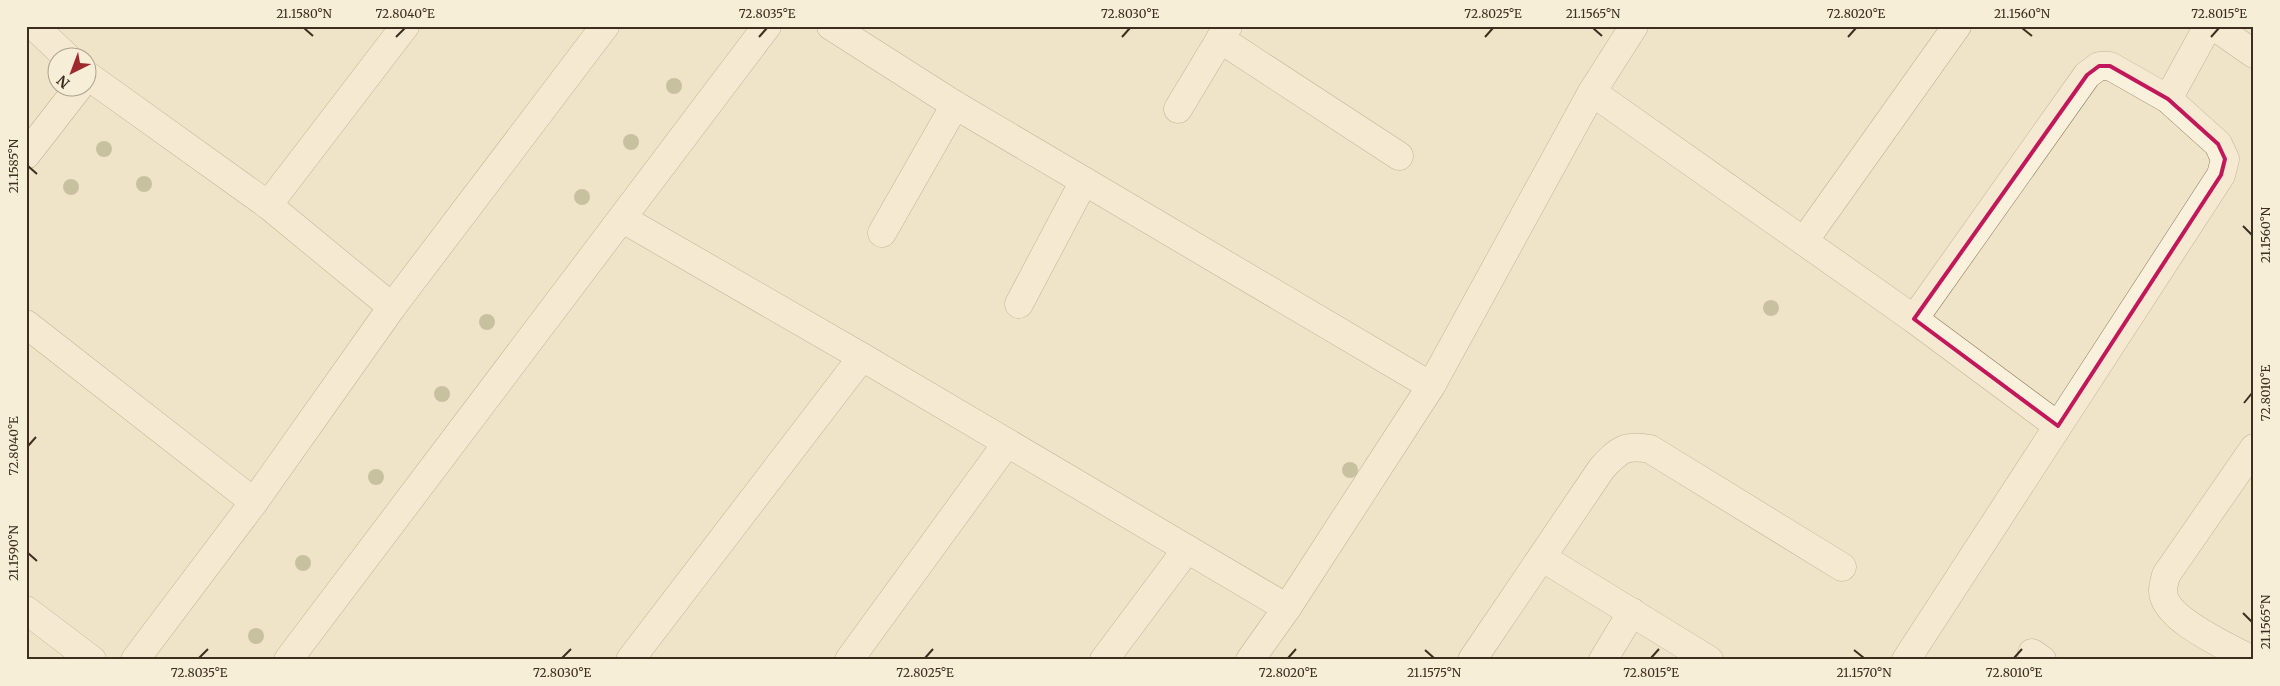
<svg xmlns="http://www.w3.org/2000/svg" width="2280" height="686" font-family="Merriweather,serif">
  <style>
    .lines { fill: none; stroke-linecap: round; stroke-linejoin: round }
    .minor-casing { stroke: #8d765c; stroke-width: 29 }
    .minor { stroke: #faf1dc; stroke-width: 28 }
    .tree { fill: #96986f }
    .marked { fill: none; stroke: #c2185b; stroke-width: 4; stroke-linejoin: round }
    .ticks { fill: none; stroke: #3d2e20; stroke-width: 2 }
    .neatline { fill: none; stroke: #3d2e20; stroke-width: 2 }
    .ticks-label { font-size: 12px; text-anchor: middle; fill: #3d2e20 }
  </style>
  <rect width="100%" height="100%" fill="#f0e4c8"/>
  <g class="lines">
    <defs>
      <g id="minor">
        <path d="M34,26L68,58"/>
        <path d="M831,26L955,105L1084,181L1019,304"/>
        <path d="M2214,26L2254,54"/>
        <path d="M1220,39L1399,156"/>
        <path d="M88,76L268,205L392,307"/>
        <path d="M1592,92L1914,319L2058,426"/>
        <path d="M2168,99L2208,26"/>
        <path d="M1178,109L1228,26"/>
        <path d="M26,155L78,88"/>
        <path d="M1084,181L1431,386"/>
        <path d="M268,205L405,26"/>
        <path d="M623,219L862,357L1287,608"/>
        <path d="M882,233L955,105"/>
        <path d="M1804,241L1957,26"/>
        <path d="M26,324L254,502"/>
        <path d="M1543,558L1709,660"/>
        <path d="M26,610L92,660"/>
        <path d="M2032,653L2042,660"/>
        <path d="M135,660L254,502L392,307L605,26"/>
        <path d="M288,660L767,26"/>
        <path d="M630,660L862,357"/>
        <path d="M849,660L1007,443"/>
        <path d="M1104,660L1187,549"/>
        <path d="M1250,660L1287,608L1431,386L1592,92L1634,26"/>
        <path d="M1472,660L1602,468C1619,450 1625,444 1650,449L1842,567"/>
        <path d="M1603,660L1632,612"/>
        <path d="M1906,660L2221,175L2225,159L2218,144L2168,99L2110,66H2099L2087,75L1914,319"/>
        <path d="M2252,660C2229,647 2162,619 2163,590C2163,586 2165,580 2166,575L2254,448"/>
      </g>
    </defs>
    <!-- minor casing -->
    <use href="#minor" class="minor-casing"/>
    <!-- minor -->
    <use href="#minor" class="minor"/>
  </g>
  <!-- trees -->
  <g class="tree">
    <circle cx="674" cy="86" r="8"/>
    <circle cx="631" cy="142" r="8"/>
    <circle cx="104" cy="149" r="8"/>
    <circle cx="144" cy="184" r="8"/>
    <circle cx="71" cy="187" r="8"/>
    <circle cx="582" cy="197" r="8"/>
    <circle cx="1771" cy="308" r="8"/>
    <circle cx="487" cy="322" r="8"/>
    <circle cx="442" cy="394" r="8"/>
    <circle cx="1350" cy="470" r="8"/>
    <circle cx="376" cy="477" r="8"/>
    <circle cx="303" cy="563" r="8"/>
    <circle cx="256" cy="636" r="8"/>
  </g>
  <!-- marked area -->
  <path d="M0 0H2280V686H0ZM2099,66H2110L2168,99L2218,144L2225,159L2221,175L2058,426L1914,319L2087,75Z" fill="#f0e4c8" fill-opacity=".55" fill-rule="evenodd"/>
  <path class="marked" d="M2099,66H2110L2168,99L2218,144L2225,159L2221,175L2058,426L1914,319L2087,75Z"/>
  <!-- ticks -->
  <path class="ticks" d="M304,28L313,36M1593,28L1602,36M2022,28L2032,36M396,37L405,28M759,37L767,28M1122,37L1130,28M1485,37L1493,28M1848,37L1856,28M2211,37L2219,28M28,166L37,174M2243,226L2252,235M2244,403L2252,393M28,446L36,437M28,553L37,561M2243,613L2252,622M1425,650L1434,658M1854,650L1864,658M199,658L208,649M562,658L571,649M925,658L933,649M1288,658L1296,649M1651,658L1659,649M2014,658L2022,649"/>
  <!-- border -->
  <rect width="2280" height="686" fill="none" stroke="#f7eed8" stroke-width="55"/>
  <!-- north arrow -->
  <g transform="translate(72 72) rotate(222)"><circle r="24" fill="#f7eed8" stroke="#ada18e"/>
  <path d="M0-4L9 19L0 12L-9 19Z" fill="#9e2a2b"/>
  <text y="-8" font-size="14" font-weight="bold" text-anchor="middle" fill="#3d2e20">N</text>
  </g>
  <rect x="28" y="28" width="2224" height="630" class="neatline"/>
  <g class="ticks-label">
    <text x="304" y="18">21.1580°N</text>
    <text x="405" y="18">72.8040°E</text>
    <text x="767" y="18">72.8035°E</text>
    <text x="1130" y="18">72.8030°E</text>
    <text x="1493" y="18">72.8025°E</text>
    <text x="1593" y="18">21.1565°N</text>
    <text x="1856" y="18">72.8020°E</text>
    <text x="2022" y="18">21.1560°N</text>
    <text x="2219" y="18">72.8015°E</text>
    <text transform="translate(14 166) rotate(-90)" y="4">21.1585°N</text>
    <text transform="translate(2266 235) rotate(-90)" y="4">21.1560°N</text>
    <text transform="translate(2266 393) rotate(-90)" y="4">72.8010°E</text>
    <text transform="translate(14 446) rotate(-90)" y="4">72.8040°E</text>
    <text transform="translate(14 553) rotate(-90)" y="4">21.1590°N</text>
    <text transform="translate(2266 622) rotate(-90)" y="4">21.1565°N</text>
    <text x="199" y="677">72.8035°E</text>
    <text x="562" y="677">72.8030°E</text>
    <text x="925" y="677">72.8025°E</text>
    <text x="1288" y="677">72.8020°E</text>
    <text x="1434" y="677">21.1575°N</text>
    <text x="1651" y="677">72.8015°E</text>
    <text x="1864" y="677">21.1570°N</text>
    <text x="2014" y="677">72.8010°E</text>
  </g>
</svg>
